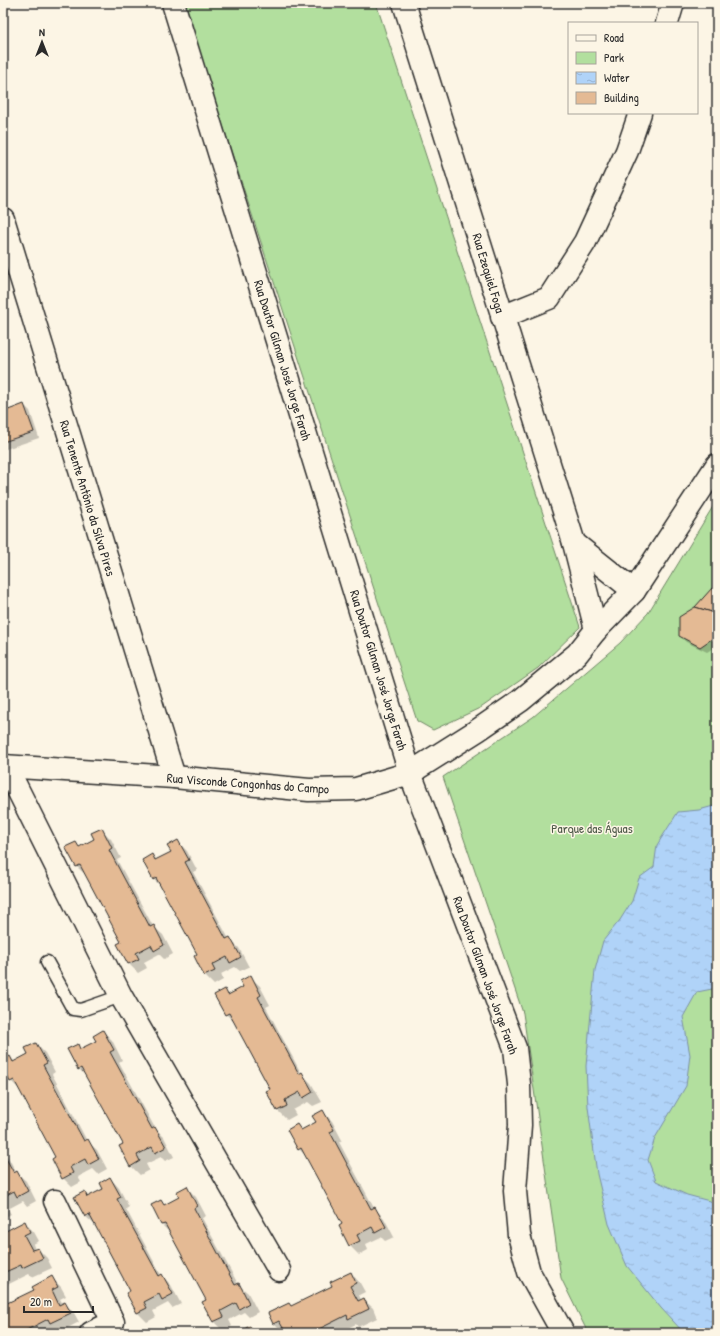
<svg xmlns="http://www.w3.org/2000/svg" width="720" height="1336" font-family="'Patrick Hand',sans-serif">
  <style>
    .park { fill: #b2df9e; stroke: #6e8564 }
    .water { fill: url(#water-ripples); stroke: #7b90a6 }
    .shadow { fill: #0003 }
    .building { fill: #e4ba94; stroke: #2b2b2b }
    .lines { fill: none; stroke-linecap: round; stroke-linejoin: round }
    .lane-casing { stroke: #2b2b2b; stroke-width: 15 }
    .street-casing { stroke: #2b2b2b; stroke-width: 25 }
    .secondary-casing { stroke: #2b2b2b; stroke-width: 25 }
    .lane { stroke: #fcf5e5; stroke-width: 12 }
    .street { stroke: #fcf5e5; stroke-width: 22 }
    .secondary { stroke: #fcf5e5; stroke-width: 22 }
    .labels { text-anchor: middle; stroke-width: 3; stroke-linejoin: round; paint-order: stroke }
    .street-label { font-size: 13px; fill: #2b2b2b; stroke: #fcf5e5 }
    .park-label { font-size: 13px; fill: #4d5848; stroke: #fcf5e5 }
  </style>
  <defs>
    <pattern id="water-ripples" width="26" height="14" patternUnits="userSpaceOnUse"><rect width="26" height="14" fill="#b0d3f8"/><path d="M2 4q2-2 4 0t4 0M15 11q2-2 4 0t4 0" fill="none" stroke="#98b5d5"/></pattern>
  </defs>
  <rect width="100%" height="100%" fill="#fcf5e5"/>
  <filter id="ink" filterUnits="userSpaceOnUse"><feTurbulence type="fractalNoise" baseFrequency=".025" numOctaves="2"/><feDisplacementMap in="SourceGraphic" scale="8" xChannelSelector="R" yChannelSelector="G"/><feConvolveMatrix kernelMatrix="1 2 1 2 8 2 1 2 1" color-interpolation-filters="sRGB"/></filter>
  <g filter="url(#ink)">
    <!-- park -->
    <g class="park">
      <path d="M183,3H376L580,627L538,668L482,707L433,730L417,721Z"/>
      <path d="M717,500V1333H588L561,1278L523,1013L443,777L533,717L620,643L648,613Z"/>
    </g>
    <!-- water -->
    <path class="water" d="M717,805V988L697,992L683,1017L690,1055L686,1086L655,1138L648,1160L656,1181L687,1195L717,1203V1333H684L661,1308L627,1266L609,1224L597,1174L588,1107L586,1066L595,970L603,941L620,920L632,901L639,878L654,867L657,845L678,812L699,810Z"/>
    <!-- shadow -->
    <g class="shadow">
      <path d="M24,405L30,411L39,438L3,450V413Z"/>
      <path d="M717,593V646L707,652L686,642L680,636Z"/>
      <path d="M101,829L111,839L121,858L117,860L153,926L163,935L173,954L164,959L159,954L144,962L147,968L138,973L129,964L119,944L122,943L87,876L77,867L67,848L76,843L80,848L96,840Z"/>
      <path d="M178,842L187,851L197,870L193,872L229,939L239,948L249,967L240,971L235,967L221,974L223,980L214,985L205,976L195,957L199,955L163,888L153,879L152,855L157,860L172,852Z"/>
      <path d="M250,977L260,986L270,1005L266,1007L301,1073L311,1083L322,1102L313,1106L308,1102L293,1110L296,1115L287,1120L278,1111L268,1092L271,1090L235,1023L226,1014L225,990L229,995L244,987Z"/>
      <path d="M103,1031L112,1040L122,1060L119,1062L155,1128L164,1137L174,1157L165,1161L161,1157L146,1164L149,1170L140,1175L131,1166L124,1145L88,1078L79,1069L77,1045L82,1050L97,1042Z"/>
      <path d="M36,1044L45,1053L55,1072L52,1074L87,1141L97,1150L107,1169L98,1174L93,1169L78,1177L81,1182L72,1187L63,1178L56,1157L20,1090L11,1081L3,1066V1061L10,1057L15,1062L30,1054Z"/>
      <path d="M323,1112L332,1121L342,1140L339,1142L374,1208L384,1218L394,1237L385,1241L381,1237L366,1244L368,1250L359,1255L350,1246L340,1227L344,1225L308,1158L299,1149L297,1125L302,1130L317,1122Z"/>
      <path d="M3,1147L16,1172L26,1181L36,1201L27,1206L23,1201L8,1209L11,1214L3,1218Z"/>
      <path d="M110,1178L119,1188L129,1207L126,1209L161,1275L171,1285L181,1304L172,1308L168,1303L153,1311L156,1317L147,1322L138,1313L127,1294L131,1292L95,1225L85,1216L84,1192L89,1197L104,1189Z"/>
      <path d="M187,1188L196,1197L206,1216L202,1218L238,1284L248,1293L258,1312L249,1317L244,1312L229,1320L232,1326L223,1331L214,1322L204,1303L208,1301L171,1234L162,1225L152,1206L161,1201L165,1206L180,1198Z"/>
      <path d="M25,1223L34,1232L39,1241L33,1244L35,1250L38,1249L47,1258L52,1268L32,1277L29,1274L3,1287V1238Z"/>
      <path d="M351,1273L360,1283L365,1292L359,1295L361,1300L363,1299L373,1308L377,1318L358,1327L356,1324L338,1333H287L286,1331L283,1332L274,1323L292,1307L333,1286Z"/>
      <path d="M52,1278L61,1287L66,1296L60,1299L63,1304L65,1303L74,1313L79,1322L60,1332L57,1329L48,1333H3V1306L35,1291Z"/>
    </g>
    <!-- building -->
    <g class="building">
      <path d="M24,404L34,432L3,442V412Z"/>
      <path d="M712,588L717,592V610L715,613L695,607Z"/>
      <path d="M695,607L715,613L716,636L700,647L679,636V617Z"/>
      <path d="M102,828L112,848L109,850L150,927L154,925L164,945L154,951L151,945L136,953L139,959L128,964L117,944L121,942L80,865L76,867L65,847L76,842L79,847L94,839L91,833Z"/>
      <path d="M178,840L189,860L185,862L226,939L230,937L241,957L230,963L227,957L212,965L215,971L204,976L194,956L197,954L156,878L153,880L142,860L152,854L155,860L171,852L167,846Z"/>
      <path d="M251,975L261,995L258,997L299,1074L302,1072L313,1092L303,1098L300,1092L285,1100L287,1106L277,1111L266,1091L270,1089L229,1013L225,1015L214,995L225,989L228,995L243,987L240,981Z"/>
      <path d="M103,1030L114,1050L110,1052L152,1129L155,1127L166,1147L155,1153L152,1147L137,1155L140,1161L130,1167L119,1146L123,1144L81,1068L78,1070L67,1049L78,1044L80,1049L96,1041L93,1036Z"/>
      <path d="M36,1043L47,1063L43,1065L84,1141L88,1139L99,1159L88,1165L85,1159L70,1167L73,1173L62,1179L52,1159L55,1157L14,1080L10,1082L3,1068V1060L10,1056L13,1062L28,1054L25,1048Z"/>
      <path d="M323,1110L334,1130L330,1132L371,1209L375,1207L386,1227L375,1233L372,1227L357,1235L360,1241L349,1246L339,1226L342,1224L301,1148L298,1150L287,1130L297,1124L301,1130L316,1122L312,1116Z"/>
      <path d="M3,1153L14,1173L17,1171L28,1191L17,1197L14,1191L3,1197Z"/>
      <path d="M110,1177L121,1197L117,1199L159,1276L162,1274L173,1294L162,1300L159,1294L144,1302L147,1308L137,1313L126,1293L130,1291L89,1214L85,1217L74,1197L85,1191L87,1197L103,1189L100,1183Z"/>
      <path d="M187,1186L197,1206L194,1208L235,1285L239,1283L249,1303L239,1309L236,1303L221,1311L224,1317L213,1322L202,1302L206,1300L165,1224L161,1225L151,1205L161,1200L164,1205L179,1197L176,1192Z"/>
      <path d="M25,1221L30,1232L24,1235L32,1250L38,1248L43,1258L22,1268L21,1265L3,1273V1237L6,1235L4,1232Z"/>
      <path d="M351,1272L356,1283L350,1286L358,1301L364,1298L369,1309L348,1319L347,1315L311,1333H286L279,1321L273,1324L268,1313L289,1303L291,1306L332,1286L330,1282Z"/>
      <path d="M52,1276L58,1287L52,1290L59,1305L65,1302L71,1313L50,1323L48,1319L21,1333H3V1305L34,1290L32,1287Z"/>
      <path d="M250,1326L253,1333H236Z"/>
    </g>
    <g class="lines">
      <defs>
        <path id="lane" d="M47,962L73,1009L81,1010L121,996"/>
        <g id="street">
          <path d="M173,3L410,773L515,1048L519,1084L520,1125L515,1191L519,1235L529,1272L563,1333"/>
          <path d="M404,3L574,543L596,630"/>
          <path d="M667,23L673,3"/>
          <path d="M3,219L174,777"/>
          <path d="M502,317L549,298L585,242L627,151L640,113"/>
          <path d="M574,543L634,591"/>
          <path d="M6,766L121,996L279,1270"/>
          <path d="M55,1201L113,1322L91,1333"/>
        </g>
        <path id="secondary" d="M3,766L174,777L309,790L356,789L410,773L478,730L520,701L577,654L596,630L634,591L717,465"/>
      </defs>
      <!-- lane casing -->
      <use href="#lane" class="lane-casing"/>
      <!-- street casing -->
      <use href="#street" class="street-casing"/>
      <!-- secondary casing -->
      <use href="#secondary" class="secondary-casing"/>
      <!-- lane -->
      <use href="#lane" class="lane"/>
      <!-- street -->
      <use href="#street" class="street"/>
      <!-- secondary -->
      <use href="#secondary" class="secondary"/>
    </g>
  </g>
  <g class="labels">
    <!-- street labels -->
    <g class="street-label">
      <text transform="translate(489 273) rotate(73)" y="5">Rua Ezequiel Foga</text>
      <text transform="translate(283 360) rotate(73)" y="5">Rua Doutor Gilman José Jorge Farah</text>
      <text transform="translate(88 498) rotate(73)" y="5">Rua Tenente Antônio da Silva Pires</text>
      <text transform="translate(379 670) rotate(73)" y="5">Rua Doutor Gilman José Jorge Farah</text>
      <text transform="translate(248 783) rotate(4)" y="5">Rua Visconde Congonhas do Campo</text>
      <text transform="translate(486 975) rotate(70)" y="5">Rua Doutor Gilman José Jorge Farah</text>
    </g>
    <!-- park labels -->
    <g class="park-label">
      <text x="592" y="833">Parque das Águas</text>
    </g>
  </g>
  <!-- margin -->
  <rect width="720" height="1336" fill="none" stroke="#fcf5e5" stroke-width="16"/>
  <rect x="8" y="8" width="704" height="1320" fill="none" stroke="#2b2b2b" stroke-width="1.5" filter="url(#ink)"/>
  <!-- legend -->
  <rect x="568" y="22" width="130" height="92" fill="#fcf5e5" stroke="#a8a49b"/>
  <rect x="576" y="35" width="20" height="6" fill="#fcf5e5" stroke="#a8a49b"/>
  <text x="604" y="42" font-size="12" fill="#2b2b2b">Road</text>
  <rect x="576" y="52" width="20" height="12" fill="#b2df9e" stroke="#a8a49b"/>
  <text x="604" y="62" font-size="12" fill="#2b2b2b">Park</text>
  <rect x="576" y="72" width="20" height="12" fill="url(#water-ripples)" stroke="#a8a49b"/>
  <text x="604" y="82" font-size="12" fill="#2b2b2b">Water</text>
  <rect x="576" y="92" width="20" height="12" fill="#e4ba94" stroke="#a8a49b"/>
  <text x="604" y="102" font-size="12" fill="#2b2b2b">Building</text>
  <!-- north arrow -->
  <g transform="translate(42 42)" stroke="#fcf5e5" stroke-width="3" paint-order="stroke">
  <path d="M0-3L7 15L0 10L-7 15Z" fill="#2b2b2b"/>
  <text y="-6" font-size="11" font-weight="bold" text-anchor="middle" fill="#2b2b2b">N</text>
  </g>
  <!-- scale -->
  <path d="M24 1306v6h69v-6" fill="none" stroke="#2b2b2b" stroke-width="2"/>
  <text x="30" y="1306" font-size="12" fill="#2b2b2b" stroke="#fcf5e5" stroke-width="3" paint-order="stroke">20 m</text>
</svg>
